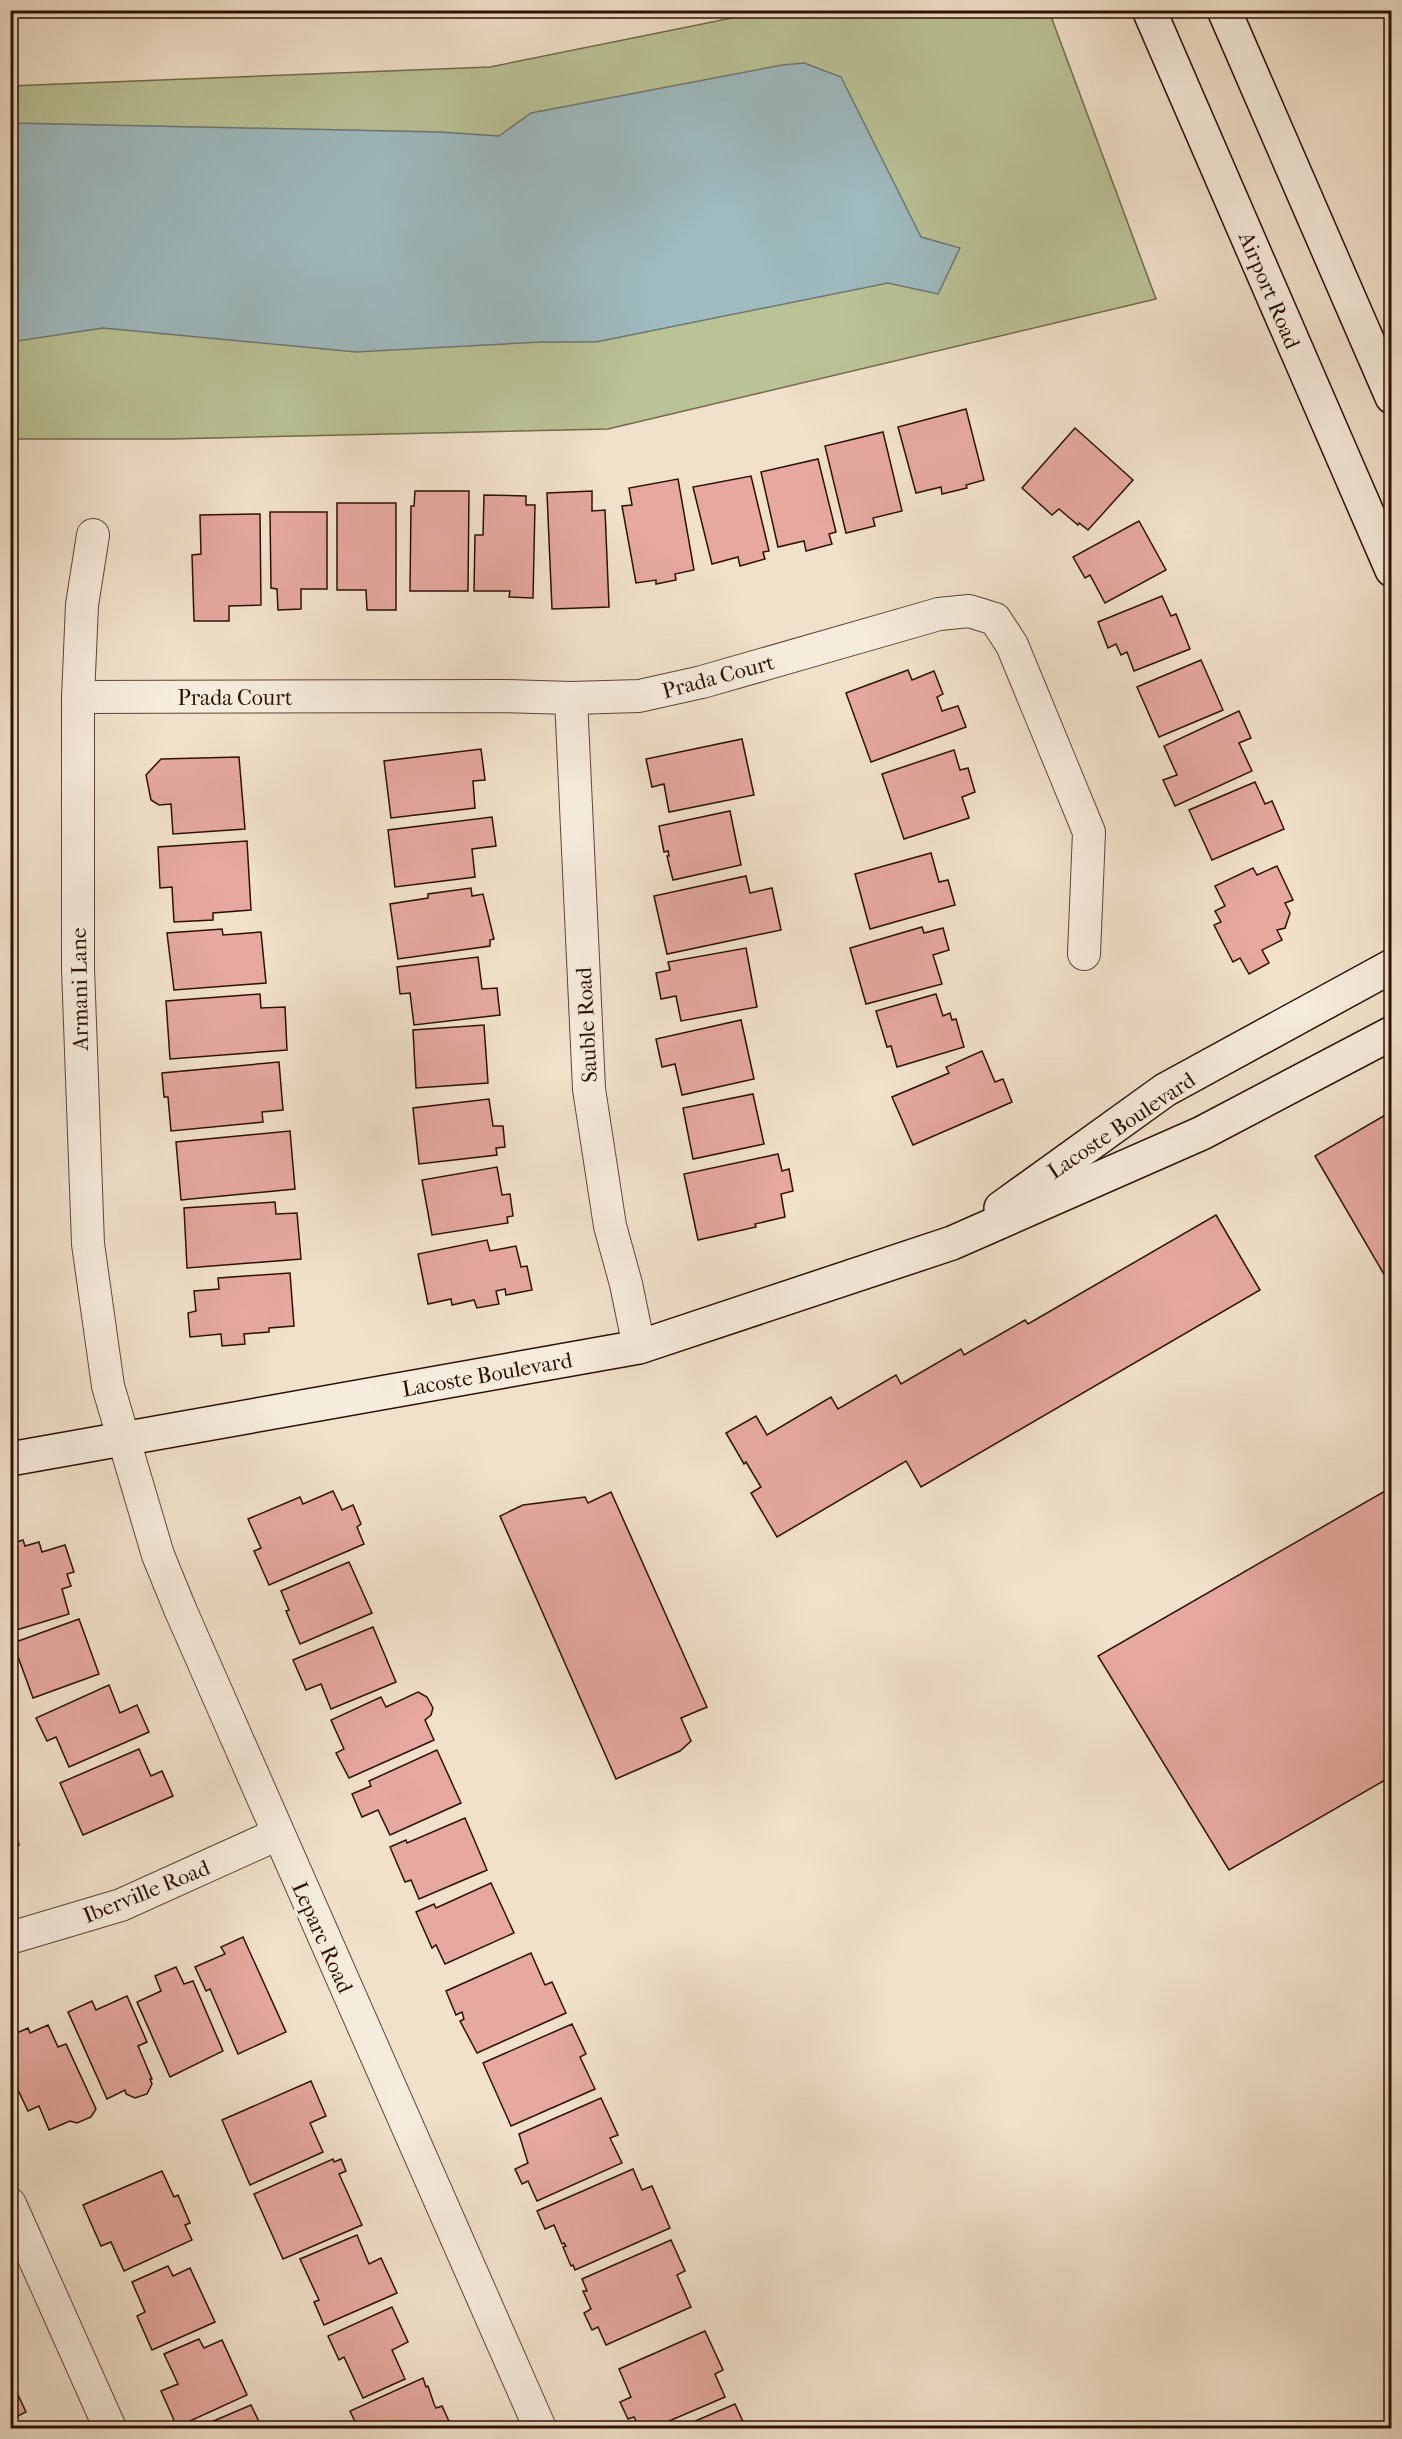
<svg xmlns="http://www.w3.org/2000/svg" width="1402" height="2439" font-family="'IM FELL French Canon',serif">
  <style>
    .green { fill: #bac397; stroke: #736a4d; stroke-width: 1.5 }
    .water { fill: #9ebbc0; stroke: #707774; stroke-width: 1.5 }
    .building { fill: #e6a89f; stroke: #2c1103; stroke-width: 1.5 }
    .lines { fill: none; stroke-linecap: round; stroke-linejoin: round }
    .street-casing { stroke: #5d4535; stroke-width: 34 }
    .secondary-casing { stroke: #2c1103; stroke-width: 36 }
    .street { stroke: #f6ecdd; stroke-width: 32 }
    .secondary { stroke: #f6ecdd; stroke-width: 33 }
    .labels { text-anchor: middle; stroke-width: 6; stroke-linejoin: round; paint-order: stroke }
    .street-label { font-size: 22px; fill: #2c1103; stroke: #f6ecdd }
  </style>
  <rect width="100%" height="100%" fill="#f1e1ca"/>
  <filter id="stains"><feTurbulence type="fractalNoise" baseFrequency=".00333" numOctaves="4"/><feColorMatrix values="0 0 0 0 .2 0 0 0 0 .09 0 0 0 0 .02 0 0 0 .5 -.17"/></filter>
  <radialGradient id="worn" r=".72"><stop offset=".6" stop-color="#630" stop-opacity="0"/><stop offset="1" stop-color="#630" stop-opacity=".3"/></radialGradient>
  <!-- green -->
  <path class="green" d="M766,11H1049L1156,299L608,429L171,439H11L10,86L490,67Z"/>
  <!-- water -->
  <path class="water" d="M804,63L841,77L921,237L960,248L938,294L888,283L596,342H541L356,352L103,328L11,342V123L440,132L499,136L531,113L782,65Z"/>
  <!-- building -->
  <g class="building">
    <path d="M966,409L984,480L966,485L967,488L942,494L941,487L916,493L898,427Z"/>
    <path d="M1075,428L1133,480L1088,530L1079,523L1078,525L1059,509L1052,515L1022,488Z"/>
    <path d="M883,432L902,511L873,518L875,526L846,533L825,446Z"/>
    <path d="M818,459L836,532L829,534L832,544L806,551L804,541L778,547L761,472Z"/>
    <path d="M751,476L769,551L763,552L765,559L740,566L738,557L712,564L693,487Z"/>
    <path d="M678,479L694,570L675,574L676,580L656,584V580L636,583L622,506L632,505L629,488Z"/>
    <path d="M415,491H469L468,591H410L411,506H414Z"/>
    <path d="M592,491V511L605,510L609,607L552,609L547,493Z"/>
    <path d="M484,495L526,496V505H535L533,598L509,597L510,591H474L475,535H483Z"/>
    <path d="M337,503H396V610H367L366,590H337Z"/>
    <path d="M270,512H327V589H301V609L278,610L277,589L271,588Z"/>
    <path d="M260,514L261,605L229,606V621H194L192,555L201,554L200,515Z"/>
    <path d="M1139,521L1166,570L1105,603L1090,575L1085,578L1073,557Z"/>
    <path d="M1162,596L1171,616L1176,614L1190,649L1134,671L1127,652L1121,655L1116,644L1108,648L1098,622Z"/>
    <path d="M1201,660L1223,710L1159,737L1137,687Z"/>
    <path d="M908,670L912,680L934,671L943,694L937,697L942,711L958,706L966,727L871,762L846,693Z"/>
    <path d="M1239,711L1251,738L1239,743L1252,771L1175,806L1163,780L1177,775L1164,746Z"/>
    <path d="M742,739L754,795L669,812L664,784L652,787L646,759Z"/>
    <path d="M481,749L485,780L473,781L475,808L391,818L384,761Z"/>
    <path d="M954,750L960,770L968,768L975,792L962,797L969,818L904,839L882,774Z"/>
    <path d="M239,757L245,829L173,834L171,804L159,805L151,800L146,775L161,759Z"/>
    <path d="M1255,782L1265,804L1272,801L1284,829L1212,860L1189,810Z"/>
    <path d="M730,811L741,865L673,880L667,856H669L668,851L664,852L659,826Z"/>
    <path d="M492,817L496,846L472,849L475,877L395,887L388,830Z"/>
    <path d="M247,841L251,910L213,913V920L174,922L172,887L160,888L158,847Z"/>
    <path d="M931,853L939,882L948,880L955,905L870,929L855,874Z"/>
    <path d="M1277,866L1293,900L1285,903L1290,913L1285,928L1277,930L1282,940L1262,950L1269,963L1249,974L1240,958L1233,962L1214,925L1221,922L1215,911L1225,906L1215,886L1253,868L1257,875Z"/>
    <path d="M746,876L750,893L772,888L781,930L667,954L654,896Z"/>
    <path d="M471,888L472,896L483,894L494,939L490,940V946L398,959L390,904L428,898V894Z"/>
    <path d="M922,927L924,933L943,928L949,950L933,955L942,984L866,1004L850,948Z"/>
    <path d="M222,929L223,935L261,932L266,983L174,990L167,933Z"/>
    <path d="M746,948L757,1007L681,1021L676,996L661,999L656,973L670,970L668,962Z"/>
    <path d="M478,957L482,989L497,988L500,1015L414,1025L410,993L400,994L397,967Z"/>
    <path d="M260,994L261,1008L285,1007L287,1050L170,1059L166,1001Z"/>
    <path d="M936,994L943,1016L950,1013L952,1020L956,1019L964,1047L897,1067L891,1046L887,1047L876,1011Z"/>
    <path d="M741,1020L754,1079L682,1095L675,1064L662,1067L656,1039Z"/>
    <path d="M484,1025L488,1083L416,1088L413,1030Z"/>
    <path d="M982,1051L995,1082L1003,1079L1012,1102L913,1145L892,1097L949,1073L946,1067Z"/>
    <path d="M279,1062L283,1110L262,1112L263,1122L171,1131L168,1097H164L162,1073Z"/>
    <path d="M753,1094L764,1144L693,1159L683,1108Z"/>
    <path d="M489,1099L493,1126H503L505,1147L496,1148L497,1155L419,1164L413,1108Z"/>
    <path d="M1392,1111V1288L1315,1156Z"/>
    <path d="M290,1131L295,1189L181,1200L176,1142Z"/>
    <path d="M778,1154L782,1171L789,1169L793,1191L781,1194L785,1217L755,1224L756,1227L698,1240L684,1174Z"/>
    <path d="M497,1167L502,1195L510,1194L513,1216L507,1217L508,1223L432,1235L422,1180Z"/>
    <path d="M275,1202L276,1214L297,1213L301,1259L187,1268L184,1208Z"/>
    <path d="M1216,1215L1260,1290L921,1487L906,1461L777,1537L751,1493L761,1487L746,1462L744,1464L726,1433L756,1416L767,1435L831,1397L838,1409L896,1375L901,1384L961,1349L964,1355L1025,1320L1028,1324Z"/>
    <path d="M487,1240L490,1251L516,1246L521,1267L527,1266L532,1290L506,1295L505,1289L496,1291L499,1304L477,1308L474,1300L452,1305L451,1299L428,1304L418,1254Z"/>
    <path d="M290,1273L294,1326L269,1328V1332L244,1334L245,1344L222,1346L221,1334L190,1337L188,1313L196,1311L194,1291L219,1289L218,1278Z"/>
    <path d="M13,1337L16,1364L10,1370V1338Z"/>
    <path d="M1392,1487V1776L1229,1870L1098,1656Z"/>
    <path d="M333,1491L342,1510L353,1505L361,1524L357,1527L364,1544L269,1585L254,1551L261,1548L248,1519L300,1497L303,1504Z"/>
    <path d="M611,1492L707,1707L681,1718L691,1741L680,1751L616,1779L500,1516L523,1505L585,1497L588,1503Z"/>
    <path d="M23,1540L25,1546L39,1542L42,1552L65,1545L74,1572L67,1574L71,1586L62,1589L69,1614L10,1632V1544Z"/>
    <path d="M349,1562L372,1613L300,1644L286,1611L289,1610L281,1591Z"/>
    <path d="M79,1619L99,1674L33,1698L13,1643Z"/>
    <path d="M373,1627L396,1682L331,1709L321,1684L306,1690L293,1660Z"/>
    <path d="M109,1685L120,1713L137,1705L149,1732L69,1767L56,1737L47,1741L36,1718Z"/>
    <path d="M418,1692L427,1697L433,1708L431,1715L425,1720L434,1740L349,1778L336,1753L344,1749L331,1720L381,1697L386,1707Z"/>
    <path d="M139,1749L151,1776L162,1771L173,1796L83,1835L60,1783Z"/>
    <path d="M437,1750L461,1803L390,1835L378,1810L362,1817L352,1794L371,1786L369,1781Z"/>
    <path d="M10,1814L19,1845L10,1847Z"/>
    <path d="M465,1818L487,1870L419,1899L411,1880L405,1882L390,1847L406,1840L407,1843Z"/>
    <path d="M491,1883L514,1933L445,1964L436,1945L432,1948L416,1912L434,1904L436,1908Z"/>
    <path d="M243,1937L286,2032L238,2054L210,1989L206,1991L195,1967L225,1954L221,1947Z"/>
    <path d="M531,1953L545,1985L552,1982L566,2013L477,2053L460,2021L464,2019L462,2012L456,2015L446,1991Z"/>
    <path d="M176,1967L184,1984L193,1981L223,2051L170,2077L137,2002L161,1991L155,1976Z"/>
    <path d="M127,1996L147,2042L138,2046L152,2079H150L152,2084L147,2094L135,2098L126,2094L125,2090L107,2099L68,2012L92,2001L96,2010Z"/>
    <path d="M572,2024L586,2054L580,2057L595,2089L511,2126L483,2063Z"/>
    <path d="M48,2025L58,2047L66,2044L96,2109L91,2117L77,2123L70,2121L49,2130L39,2106L28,2111L10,2073V2066L15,2064L10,2055V2036L28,2028L30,2033Z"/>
    <path d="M311,2081L326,2116L310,2123L323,2152L250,2185L222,2120Z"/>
    <path d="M601,2098L618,2135L610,2138L622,2163L537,2201L528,2181L522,2184L515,2169L528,2163L519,2134Z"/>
    <path d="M333,2159L334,2162L341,2159L346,2171L339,2174L362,2225L283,2259L254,2194Z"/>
    <path d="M633,2169L642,2190L652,2186L670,2228L575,2270L573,2265L571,2266L563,2247L566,2246L564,2243L562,2244L554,2225L545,2229L537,2211Z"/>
    <path d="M162,2171L174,2197L178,2195L190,2223L185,2225L192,2240L124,2271L111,2242L101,2246L83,2205Z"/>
    <path d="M357,2235L369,2264L381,2258L397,2293L324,2325L314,2302L319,2300L300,2259Z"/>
    <path d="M671,2240L685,2271L677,2275L691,2307L606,2345L598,2327L592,2330L584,2313L591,2309L583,2291H587L582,2279Z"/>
    <path d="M168,2266L173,2276L190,2268L215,2322L152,2350L137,2316L145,2312L132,2282Z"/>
    <path d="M392,2307L408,2342L392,2350L405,2379L363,2398L344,2357L339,2360L328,2336Z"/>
    <path d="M705,2331L723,2370L715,2374L725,2397L653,2428H639L634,2417L628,2419L620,2402L631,2397L619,2369Z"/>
    <path d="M199,2339L204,2348L222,2340L247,2395L177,2427L161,2391L178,2384L164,2354Z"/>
    <path d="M10,2378L26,2412L10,2420Z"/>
    <path d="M423,2378L426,2387L428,2386L434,2404L436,2408L442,2406L452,2428H358L350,2411Z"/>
    <path d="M735,2404L746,2428H679Z"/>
    <path d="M251,2405L262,2428H197Z"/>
  </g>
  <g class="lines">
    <defs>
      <g id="street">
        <path d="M93,535L82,605L78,697V968L88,1244L108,1386L158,1555L180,1609L540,2428"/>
        <path d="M78,697L504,696L571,698L639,696L702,682L939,614L969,611L995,619L1012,645L1089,832L1084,954"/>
        <path d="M571,698L589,1089L610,1226L626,1284L639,1347"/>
        <path d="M10,1938L121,1905L278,1834"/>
        <path d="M10,2204L110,2428"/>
      </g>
      <g id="secondary">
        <path d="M1149,10L1392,570"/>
        <path d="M1224,10L1392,397"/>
        <path d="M1001,1208L1165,1090L1392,966"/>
        <path d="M10,1459L639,1347L952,1243L1202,1133L1392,1033"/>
      </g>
    </defs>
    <!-- street casing -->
    <use href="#street" class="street-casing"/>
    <!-- secondary casing -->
    <use href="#secondary" class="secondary-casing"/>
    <!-- street -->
    <use href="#street" class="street"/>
    <!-- secondary -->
    <use href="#secondary" class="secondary"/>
  </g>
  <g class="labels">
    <!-- street labels -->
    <g class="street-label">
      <text transform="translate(1270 290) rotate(67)" y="8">Airport Road</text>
      <text transform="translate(718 676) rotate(-15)" y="8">Prada Court</text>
      <text x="235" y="705">Prada Court</text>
      <text transform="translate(79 989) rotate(-91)" y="8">Armani Lane</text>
      <text transform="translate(586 1025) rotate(-93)" y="8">Sauble Road</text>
      <text transform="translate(1121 1125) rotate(-34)" y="8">Lacoste Boulevard</text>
      <text transform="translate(487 1374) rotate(-10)" y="8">Lacoste Boulevard</text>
      <text transform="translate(146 1891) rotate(-22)" y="8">Iberville Road</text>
      <text transform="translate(323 1937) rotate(66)" y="8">Leparc Road</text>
    </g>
  </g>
  <!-- margin -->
  <rect width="1402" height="2439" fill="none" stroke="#f1e1ca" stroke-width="36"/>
  <rect x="12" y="12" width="1378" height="2415" fill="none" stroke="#2c1103" stroke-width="3"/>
  <rect x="18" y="18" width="1366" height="2403" fill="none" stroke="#2c1103" stroke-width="1.5"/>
  <rect width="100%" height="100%" filter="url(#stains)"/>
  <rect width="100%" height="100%" fill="url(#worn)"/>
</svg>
